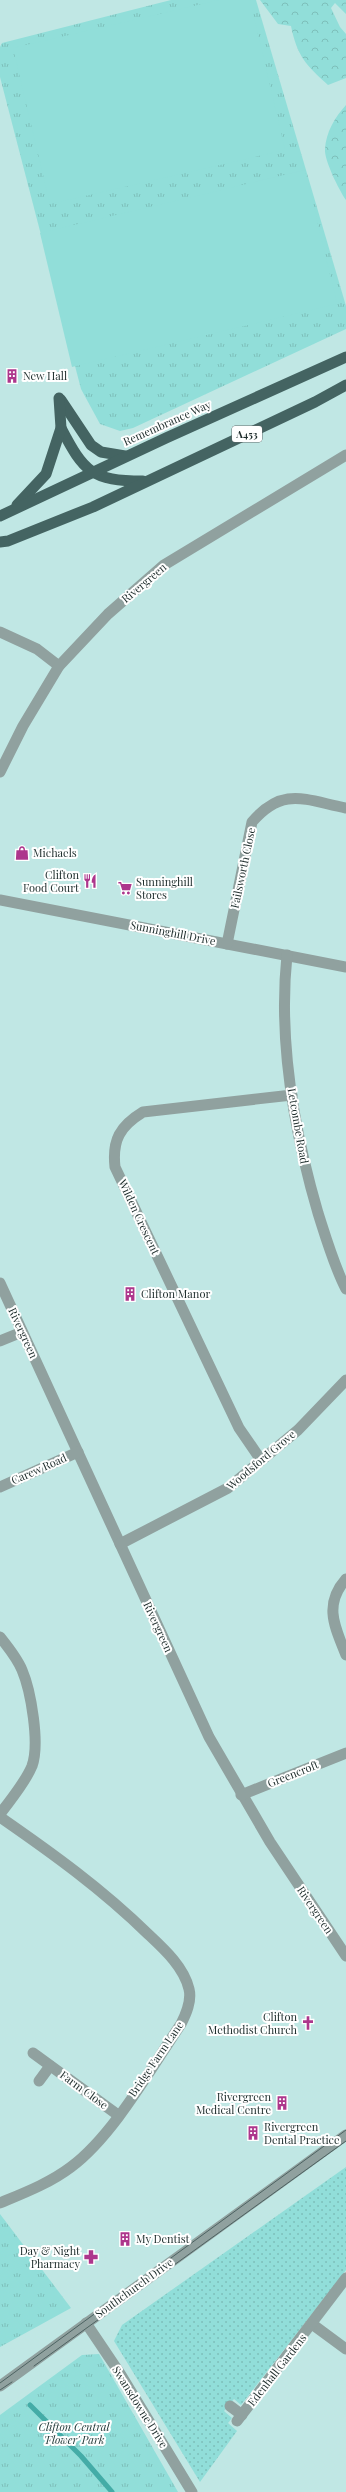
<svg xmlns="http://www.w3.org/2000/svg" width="346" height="2492" font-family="'Playfair Display',serif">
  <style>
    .grass { fill: url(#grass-dots) }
    .forest { fill: url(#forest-crowns) }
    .park { fill: url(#park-tufts) }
    .pitch { fill: #91ded9 }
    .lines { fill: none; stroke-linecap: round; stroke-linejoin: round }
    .stream { stroke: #44aca7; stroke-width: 5 }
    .minor { stroke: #90a19f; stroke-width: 11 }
    .tertiary { stroke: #90a19f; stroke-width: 11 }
    .trunk { stroke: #446462; stroke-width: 11 }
    .tram { stroke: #4d6362; stroke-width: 1 }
    .labels { text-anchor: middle; stroke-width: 4; stroke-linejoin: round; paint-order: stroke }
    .shield { fill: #fff; stroke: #616b6b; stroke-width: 1 }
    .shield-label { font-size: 10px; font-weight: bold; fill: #1d2c2b }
    .poi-label { font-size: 11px; fill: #1d2c2b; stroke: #fff; text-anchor: start }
    .street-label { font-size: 11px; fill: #1d2c2b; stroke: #fff }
    .park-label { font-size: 11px; font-style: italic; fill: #1c3433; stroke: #fff }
  </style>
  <defs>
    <pattern id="grass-dots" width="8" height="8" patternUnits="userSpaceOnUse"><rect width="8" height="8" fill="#91ded9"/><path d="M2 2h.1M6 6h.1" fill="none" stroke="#7dbfba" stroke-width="1.8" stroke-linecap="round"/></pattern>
    <pattern id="forest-crowns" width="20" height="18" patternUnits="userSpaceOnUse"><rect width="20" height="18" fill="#91ded9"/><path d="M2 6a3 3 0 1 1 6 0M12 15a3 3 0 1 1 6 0" fill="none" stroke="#7dbfba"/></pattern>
    <pattern id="park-tufts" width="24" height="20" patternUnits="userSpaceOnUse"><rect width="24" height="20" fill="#91ded9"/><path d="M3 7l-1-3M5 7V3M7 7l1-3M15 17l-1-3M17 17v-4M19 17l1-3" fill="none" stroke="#7dbfba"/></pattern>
  </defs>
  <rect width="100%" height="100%" fill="#c0e7e4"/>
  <!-- grass -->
  <path class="grass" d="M346,2167V2270L241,2405L234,2399L224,2411L232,2418L228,2423L237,2431L200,2482L114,2341L122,2325Z"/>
  <!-- forest -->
  <g class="forest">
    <path d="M260,0H346V14L335,3L331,8L340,27L346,34V78L328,85C306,65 297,56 291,26L278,24Z"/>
    <path d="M346,105V200C339,190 324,160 325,149C326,132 335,117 346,105Z"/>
  </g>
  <!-- park -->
  <g class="park">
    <path d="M171,0H256L346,306V329L133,428L120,431L100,424L81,389L0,77V47L2,43Z"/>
    <path d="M0,2214L71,2308L0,2347Z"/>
    <path d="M99,2354L178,2492H0V2415L82,2355Z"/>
  </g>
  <!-- pitch -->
  <g class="pitch">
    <path d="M219,0H250L285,150L50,204L13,48Z"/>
    <path d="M305,170L337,304L72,367L40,233Z"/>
  </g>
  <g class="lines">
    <!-- stream -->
    <path class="stream" d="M30,2405L81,2456L112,2492"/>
    <!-- minor -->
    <g class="minor">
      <path d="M0,632L37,649L59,666"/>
      <path d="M0,772L23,726L59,666L108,614L164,565L346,455"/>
      <path d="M0,900L346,967"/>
      <path d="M227,944L252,822C283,786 305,800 346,808"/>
      <path d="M287,955C278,1041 294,1131 318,1213C326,1238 334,1266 346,1289"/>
      <path d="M0,1283L209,1737L270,1842L346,1956"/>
      <path d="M0,1341L22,1332"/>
      <path d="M261,1460L239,1428L115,1167C112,1140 120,1126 143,1112L292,1095"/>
      <path d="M0,1487L78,1452"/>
      <path d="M120,1544L228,1488L298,1430L346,1380"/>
      <path d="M346,1579C323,1605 335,1627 346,1655"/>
      <path d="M0,1637C8,1647 17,1658 22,1670C31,1691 40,1744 32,1766C25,1783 11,1799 0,1814"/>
      <path d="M241,1795L346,1753"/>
      <path d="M0,1817C52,1853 102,1889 148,1934C164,1949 184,1967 189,1989C192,2001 186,2014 181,2024C151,2068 113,2136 71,2167C50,2183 24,2193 0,2203"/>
      <path d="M33,2053L118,2115"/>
      <path d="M39,2081L50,2066"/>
      <path d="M86,2323L121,2375L192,2492"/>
      <path d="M312,2324L346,2349"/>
      <path d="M230,2406L242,2415"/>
      <path d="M237,2421L346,2278"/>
    </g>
    <!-- tertiary -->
    <path class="tertiary" d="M0,2386L346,2135"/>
    <!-- trunk -->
    <g class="trunk">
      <path d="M61,400L91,445L101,452L125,456"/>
      <path d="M61,428C84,472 92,481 143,481"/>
      <path d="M17,505L46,474L61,428L59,398"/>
      <path d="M0,516L166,438L346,357"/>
      <path d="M0,542L8,541L93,507L315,402L346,385"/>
    </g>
    <!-- tram -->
    <g class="tram">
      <path d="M34,2366L346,2141"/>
      <path d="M0,2383L346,2130"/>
      <path d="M0,2390L12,2382"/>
    </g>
  </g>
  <!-- icons -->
  <defs>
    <symbol id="building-bare" viewBox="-9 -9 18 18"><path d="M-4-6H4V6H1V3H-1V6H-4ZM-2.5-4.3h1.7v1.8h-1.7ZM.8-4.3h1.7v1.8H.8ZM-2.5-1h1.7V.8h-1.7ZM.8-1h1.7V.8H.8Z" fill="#ad368c" stroke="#fff" stroke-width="2.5" paint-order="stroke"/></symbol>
    <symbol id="shop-bare" viewBox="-9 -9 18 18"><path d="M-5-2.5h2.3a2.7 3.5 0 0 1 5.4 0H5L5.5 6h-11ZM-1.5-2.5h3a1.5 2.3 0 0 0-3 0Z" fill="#ad368c" stroke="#fff" stroke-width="2.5" paint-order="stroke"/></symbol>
    <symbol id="restaurant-bare" viewBox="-9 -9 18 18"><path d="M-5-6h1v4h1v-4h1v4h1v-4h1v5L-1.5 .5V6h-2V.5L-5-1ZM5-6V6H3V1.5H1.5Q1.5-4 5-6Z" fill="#ad368c" stroke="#fff" stroke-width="2.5" paint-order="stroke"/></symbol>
    <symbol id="supermarket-bare" viewBox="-9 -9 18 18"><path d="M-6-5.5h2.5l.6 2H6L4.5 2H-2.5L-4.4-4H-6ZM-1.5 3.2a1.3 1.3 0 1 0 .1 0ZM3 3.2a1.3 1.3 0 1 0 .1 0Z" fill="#ad368c" stroke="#fff" stroke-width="2.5" paint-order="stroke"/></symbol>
    <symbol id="church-bare" viewBox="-9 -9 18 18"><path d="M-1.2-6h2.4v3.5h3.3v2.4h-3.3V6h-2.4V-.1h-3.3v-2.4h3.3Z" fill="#ad368c" stroke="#fff" stroke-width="2.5" paint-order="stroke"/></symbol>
    <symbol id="pharmacy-bare" viewBox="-9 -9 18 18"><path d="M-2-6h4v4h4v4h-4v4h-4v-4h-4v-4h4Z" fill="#ad368c" stroke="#fff" stroke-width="2.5" paint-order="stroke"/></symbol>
  </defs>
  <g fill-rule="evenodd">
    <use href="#building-bare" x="2" y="366" width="20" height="20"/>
    <use href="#shop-bare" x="12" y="843" width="20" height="20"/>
    <use href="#restaurant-bare" x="80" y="871" width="20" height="20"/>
    <use href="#supermarket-bare" x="115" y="878" width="20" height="20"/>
    <use href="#building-bare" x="120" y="1284" width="20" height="20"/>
    <use href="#church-bare" x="298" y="2013" width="20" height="20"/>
    <use href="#building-bare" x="272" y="2093" width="20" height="20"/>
    <use href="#building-bare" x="243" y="2123" width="20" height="20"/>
    <use href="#building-bare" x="115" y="2229" width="20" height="20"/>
    <use href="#pharmacy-bare" x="81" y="2247" width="20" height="20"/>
  </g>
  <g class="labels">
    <!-- shield labels -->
    <rect class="shield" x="232" y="426" width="30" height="16" rx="3"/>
    <g class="shield-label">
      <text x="247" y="438">A453</text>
    </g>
    <!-- poi labels -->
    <g class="poi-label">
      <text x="23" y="380">New Hall</text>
      <text x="33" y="857">Michaels</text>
      <text x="79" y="879" text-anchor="end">Clifton<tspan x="79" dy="13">Food Court</tspan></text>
      <text x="136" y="886">Sunninghill<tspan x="136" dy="13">Stores</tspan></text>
      <text x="141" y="1298">Clifton Manor</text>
      <text x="297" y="2021" text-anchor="end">Clifton<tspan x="297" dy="13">Methodist Church</tspan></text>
      <text x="271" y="2101" text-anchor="end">Rivergreen<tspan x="271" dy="13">Medical Centre</tspan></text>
      <text x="264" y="2131">Rivergreen<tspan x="264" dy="13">Dental Practice</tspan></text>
      <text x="136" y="2243">My Dentist</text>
      <text x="80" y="2255" text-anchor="end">Day &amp; Night<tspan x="80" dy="13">Pharmacy</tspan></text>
    </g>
    <!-- street labels -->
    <g class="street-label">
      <text transform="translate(167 423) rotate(-24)" y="4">Remembrance Way</text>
      <text transform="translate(144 583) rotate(-40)" y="4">Rivergreen</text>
      <text transform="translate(243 868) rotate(-78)" y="4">Failsworth Close</text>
      <text transform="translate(173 933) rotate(11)" y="4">Sunninghill Drive</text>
      <text transform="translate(298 1126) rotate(80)" y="4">Letcombe Road</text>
      <text transform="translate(139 1217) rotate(65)" y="4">Wilden Crescent</text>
      <text transform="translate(23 1333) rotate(65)" y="4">Rivergreen</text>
      <text transform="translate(261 1460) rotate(-40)" y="4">Woodsford Grove</text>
      <text transform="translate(39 1469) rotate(-24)" y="4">Carew Road</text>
      <text transform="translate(158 1627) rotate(65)" y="4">Rivergreen</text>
      <text transform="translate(293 1774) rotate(-22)" y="4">Greencroft</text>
      <text transform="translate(315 1910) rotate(56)" y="4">Rivergreen</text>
      <text transform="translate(156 2059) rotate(-56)" y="4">Bridge Farm Lane</text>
      <text transform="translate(84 2090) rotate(36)" y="4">Farm Close</text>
      <text transform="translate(134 2288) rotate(-36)" y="4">Southchurch Drive</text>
      <text transform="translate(277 2370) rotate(-52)" y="4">Edenhall Gardens</text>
      <text transform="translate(140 2407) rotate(58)" y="4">Swansdowne Drive</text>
    </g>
    <!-- park labels -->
    <g class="park-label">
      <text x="74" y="2431">Clifton Central<tspan x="74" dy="13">'Flower' Park</tspan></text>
    </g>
  </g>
</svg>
